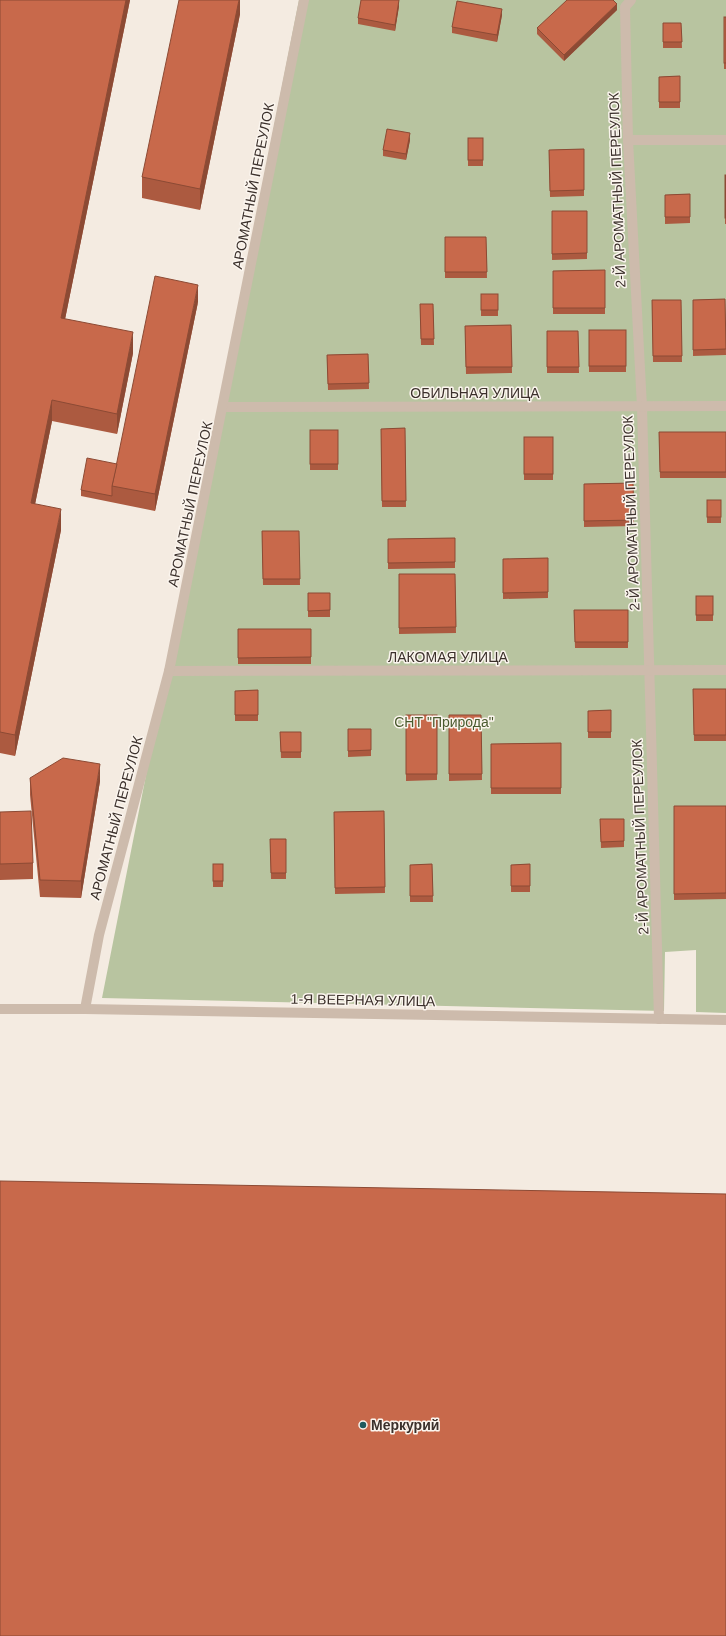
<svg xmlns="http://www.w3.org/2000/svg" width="726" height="1636" font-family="Helvetica,sans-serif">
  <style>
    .green { fill: #b8c4a0 }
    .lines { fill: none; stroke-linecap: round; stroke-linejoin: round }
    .minor { stroke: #cdbbac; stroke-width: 10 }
    .wall { fill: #ac5a40 }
    .shaded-wall { fill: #8c4a34 }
    .building { fill: #c8694b; stroke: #8c4a34 }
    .poi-dot { fill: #1f5a5e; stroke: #fbf5ee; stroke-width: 1.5 }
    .labels { text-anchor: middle; stroke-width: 3; stroke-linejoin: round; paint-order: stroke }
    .street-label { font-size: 14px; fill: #3b302b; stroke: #fbf5ee }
    .park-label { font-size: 14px; fill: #4a5a2e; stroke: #fbf5ee }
    .poi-label { font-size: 14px; font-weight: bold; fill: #3b302b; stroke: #fbf5ee; text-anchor: start }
  </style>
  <rect width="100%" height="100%" fill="#f4ebe1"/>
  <!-- green -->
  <path class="green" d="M299,0H726V1013L696,1012V950L665,952L664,1011L102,998Z"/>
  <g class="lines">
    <!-- minor -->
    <g class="minor">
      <path d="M631,0L625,7L628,140L642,407L659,1019"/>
      <path d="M628,140H726"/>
      <path d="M224,407L726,406"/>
      <path d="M169,671L726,670"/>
      <path d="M0,1009H85L726,1020"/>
      <path d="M85,1009L99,935L169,671L304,0"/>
    </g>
  </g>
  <!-- wall -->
  <g class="wall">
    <path d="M0,0H130L65,319L133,353L117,434L52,421L35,504L61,530L15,756L0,753Z"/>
    <path d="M240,0V14L200,210L142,198V177Z"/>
    <path d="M399,6L395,31L358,24V18Z"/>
    <path d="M617,10L564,61L537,34V28Z"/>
    <path d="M502,15L497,42L452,33V27Z"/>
    <rect x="724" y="17" width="2" height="52"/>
    <path d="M663,23H681L682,48H663Z"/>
    <path d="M680,76V108H659V77Z"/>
    <rect x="468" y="138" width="15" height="28"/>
    <path d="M410,140L406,160L383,156V150Z"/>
    <path d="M584,149V196L550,197L549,150Z"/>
    <rect x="725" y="175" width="1" height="49"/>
    <path d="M690,194V223L665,224V195Z"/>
    <path d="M552,211H587V259L552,260Z"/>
    <path d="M445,237H486L487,278H445Z"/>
    <path d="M605,270V314H553V271Z"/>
    <rect x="481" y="294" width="17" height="22"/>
    <path d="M725,299L726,355L693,356V300Z"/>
    <path d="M652,300H681L682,362H653Z"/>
    <path d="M198,302L155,511L81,496V490L117,464Z"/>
    <path d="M420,304H433L434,345H421Z"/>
    <path d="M511,325L512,373L466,374L465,326Z"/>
    <rect x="589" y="330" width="37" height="42"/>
    <path d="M547,331H578L579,373H547Z"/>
    <path d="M368,354L369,389L328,390L327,355Z"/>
    <path d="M405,428L406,507H382L381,429Z"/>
    <rect x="310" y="430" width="28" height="40"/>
    <path d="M659,432H726V478H660Z"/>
    <rect x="524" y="437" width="29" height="43"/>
    <path d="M633,483L634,526L584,527V484Z"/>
    <rect x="707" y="500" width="14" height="23"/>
    <path d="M262,531H299L300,585H263Z"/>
    <path d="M455,538V568L388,569V539Z"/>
    <path d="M548,558V598L503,599V559Z"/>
    <path d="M399,574H455L456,633L399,634Z"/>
    <rect x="308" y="593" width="22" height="24"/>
    <rect x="696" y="596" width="17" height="25"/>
    <path d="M574,610H628V648H575Z"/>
    <rect x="238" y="629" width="73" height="35"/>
    <path d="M693,689H726V741H694Z"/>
    <path d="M258,690V721H235V691Z"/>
    <path d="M611,710V738H588V711Z"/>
    <path d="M406,715H437V780L406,781Z"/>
    <path d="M449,715H481L482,780L449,781Z"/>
    <path d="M348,729H371V756L348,757Z"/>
    <path d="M280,732H301V758H281Z"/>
    <path d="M561,743V794H491V744Z"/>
    <path d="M30,778L100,781L81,898L40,897L30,795Z"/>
    <path d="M674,806H726V899L674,900Z"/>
    <path d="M384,811L385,893L335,894L334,812Z"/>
    <path d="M0,812L33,863V879L0,880Z"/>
    <path d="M600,819H624V847L601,848Z"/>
    <path d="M270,839H286V879H271Z"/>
    <rect x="213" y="864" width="10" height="23"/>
    <path d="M432,864L433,902H410V865Z"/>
    <path d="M530,864V892H511V865Z"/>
  </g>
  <!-- shaded-wall -->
  <g class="shaded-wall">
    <path d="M126,0H130L61,339V318Z"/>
    <path d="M239,0H240V14L200,210V189Z"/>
    <path d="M399,0V6L395,31V25Z"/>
    <path d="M617,4V10L564,61V55Z"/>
    <path d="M502,9V15L497,42V35Z"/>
    <path d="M410,133V140L406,160V154Z"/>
    <path d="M198,285V302L155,511V494Z"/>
    <path d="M133,332V353L117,434V414Z"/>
    <path d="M52,400V421L31,524V503Z"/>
    <path d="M61,509V530L15,756V735Z"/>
    <path d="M100,764V781L81,898V881Z"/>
  </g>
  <!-- building -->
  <g class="building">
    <path d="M0,0H126L61,318L133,332L117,414L52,400L31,503L61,509L15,735L0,732Z"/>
    <path d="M179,0H239L200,189L142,177Z"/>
    <path d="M361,0H399L395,25L358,18Z"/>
    <path d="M567,0H613L617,4L564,55L537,28Z"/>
    <path d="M457,1L502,9L497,35L452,27Z"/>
    <rect x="724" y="17" width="2" height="46"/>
    <path d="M663,23H681L682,42H663Z"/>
    <path d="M680,76V102H659V77Z"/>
    <path d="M387,129L410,133L406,154L383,150Z"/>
    <rect x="468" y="138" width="15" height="22"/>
    <path d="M584,149V190L550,191L549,150Z"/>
    <rect x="725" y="175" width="1" height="43"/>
    <path d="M690,194V217H665V195Z"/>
    <path d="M552,211H587V253L552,254Z"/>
    <path d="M445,237H486L487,272H445Z"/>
    <path d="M605,270V308H553V271Z"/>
    <path d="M155,276L198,285L155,494L112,486Z"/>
    <rect x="481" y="294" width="17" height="16"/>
    <path d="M725,299L726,349L693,350V300Z"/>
    <path d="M652,300H681L682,356H653Z"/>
    <path d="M420,304H433L434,339H421Z"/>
    <path d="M511,325L512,367H466L465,326Z"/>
    <rect x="589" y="330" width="37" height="36"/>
    <path d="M547,331H578L579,367H547Z"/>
    <path d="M368,354L369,383L328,384L327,355Z"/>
    <path d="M405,428L406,501H382L381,429Z"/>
    <rect x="310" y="430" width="28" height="34"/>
    <path d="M659,432H726V472H660Z"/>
    <rect x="524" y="437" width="29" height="37"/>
    <path d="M87,458L117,464L112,486V496L81,490Z"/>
    <path d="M633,483L634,520L584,521V484Z"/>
    <rect x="707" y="500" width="14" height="17"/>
    <path d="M262,531H299L300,579H263Z"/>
    <path d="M455,538V562L388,563V539Z"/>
    <path d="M548,558V592L503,593V559Z"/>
    <path d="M399,574H455L456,627L399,628Z"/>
    <path d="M308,593H330V610L308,611Z"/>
    <rect x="696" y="596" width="17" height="19"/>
    <path d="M574,610H628V642H575Z"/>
    <path d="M238,629H311V657L238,658Z"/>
    <path d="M693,689H726V735H694Z"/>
    <path d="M258,690V715H235V691Z"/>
    <path d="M611,710V732H588V711Z"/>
    <rect x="406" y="715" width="31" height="59"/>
    <path d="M449,715H481L482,774H449Z"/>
    <path d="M348,729H371V750L348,751Z"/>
    <path d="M280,732H301V752H281Z"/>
    <path d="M561,743V788H491V744Z"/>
    <path d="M63,758L100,764L81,881L40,880L30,778Z"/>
    <path d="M674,806H726V893L674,894Z"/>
    <path d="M31,811L33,863L0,864V812Z"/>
    <path d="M384,811L385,887L335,888L334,812Z"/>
    <path d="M600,819H624V841L601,842Z"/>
    <path d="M270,839H286V873H271Z"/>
    <rect x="213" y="864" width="10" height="17"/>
    <path d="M432,864L433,896H410V865Z"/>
    <path d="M530,864V886H511V865Z"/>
    <path d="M0,1181L726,1194V1636H0Z"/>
  </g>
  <!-- markers -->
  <circle class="poi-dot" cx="363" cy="1425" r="4"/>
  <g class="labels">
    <!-- street labels -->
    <g class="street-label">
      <text transform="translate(253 186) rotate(-79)" y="5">АРОМАТНЫЙ ПЕРЕУЛОК</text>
      <text transform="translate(617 190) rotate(-92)" y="5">2-Й АРОМАТНЫЙ ПЕРЕУЛОК</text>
      <text x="475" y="398">ОБИЛЬНАЯ УЛИЦА</text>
      <text transform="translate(190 504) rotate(-78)" y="5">АРОМАТНЫЙ ПЕРЕУЛОК</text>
      <text transform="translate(631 513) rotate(-92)" y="5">2-Й АРОМАТНЫЙ ПЕРЕУЛОК</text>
      <text x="448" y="662">ЛАКОМАЯ УЛИЦА</text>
      <text transform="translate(116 818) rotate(-75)" y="5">АРОМАТНЫЙ ПЕРЕУЛОК</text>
      <text transform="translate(640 837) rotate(-92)" y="5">2-Й АРОМАТНЫЙ ПЕРЕУЛОК</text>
      <text transform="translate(363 1000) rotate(1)" y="5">1-Я ВЕЕРНАЯ УЛИЦА</text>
    </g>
    <!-- park labels -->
    <g class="park-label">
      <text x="444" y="727">СНТ "Природа"</text>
    </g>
    <!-- poi labels -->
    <g class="poi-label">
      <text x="371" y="1430">Меркурий</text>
    </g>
  </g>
</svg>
